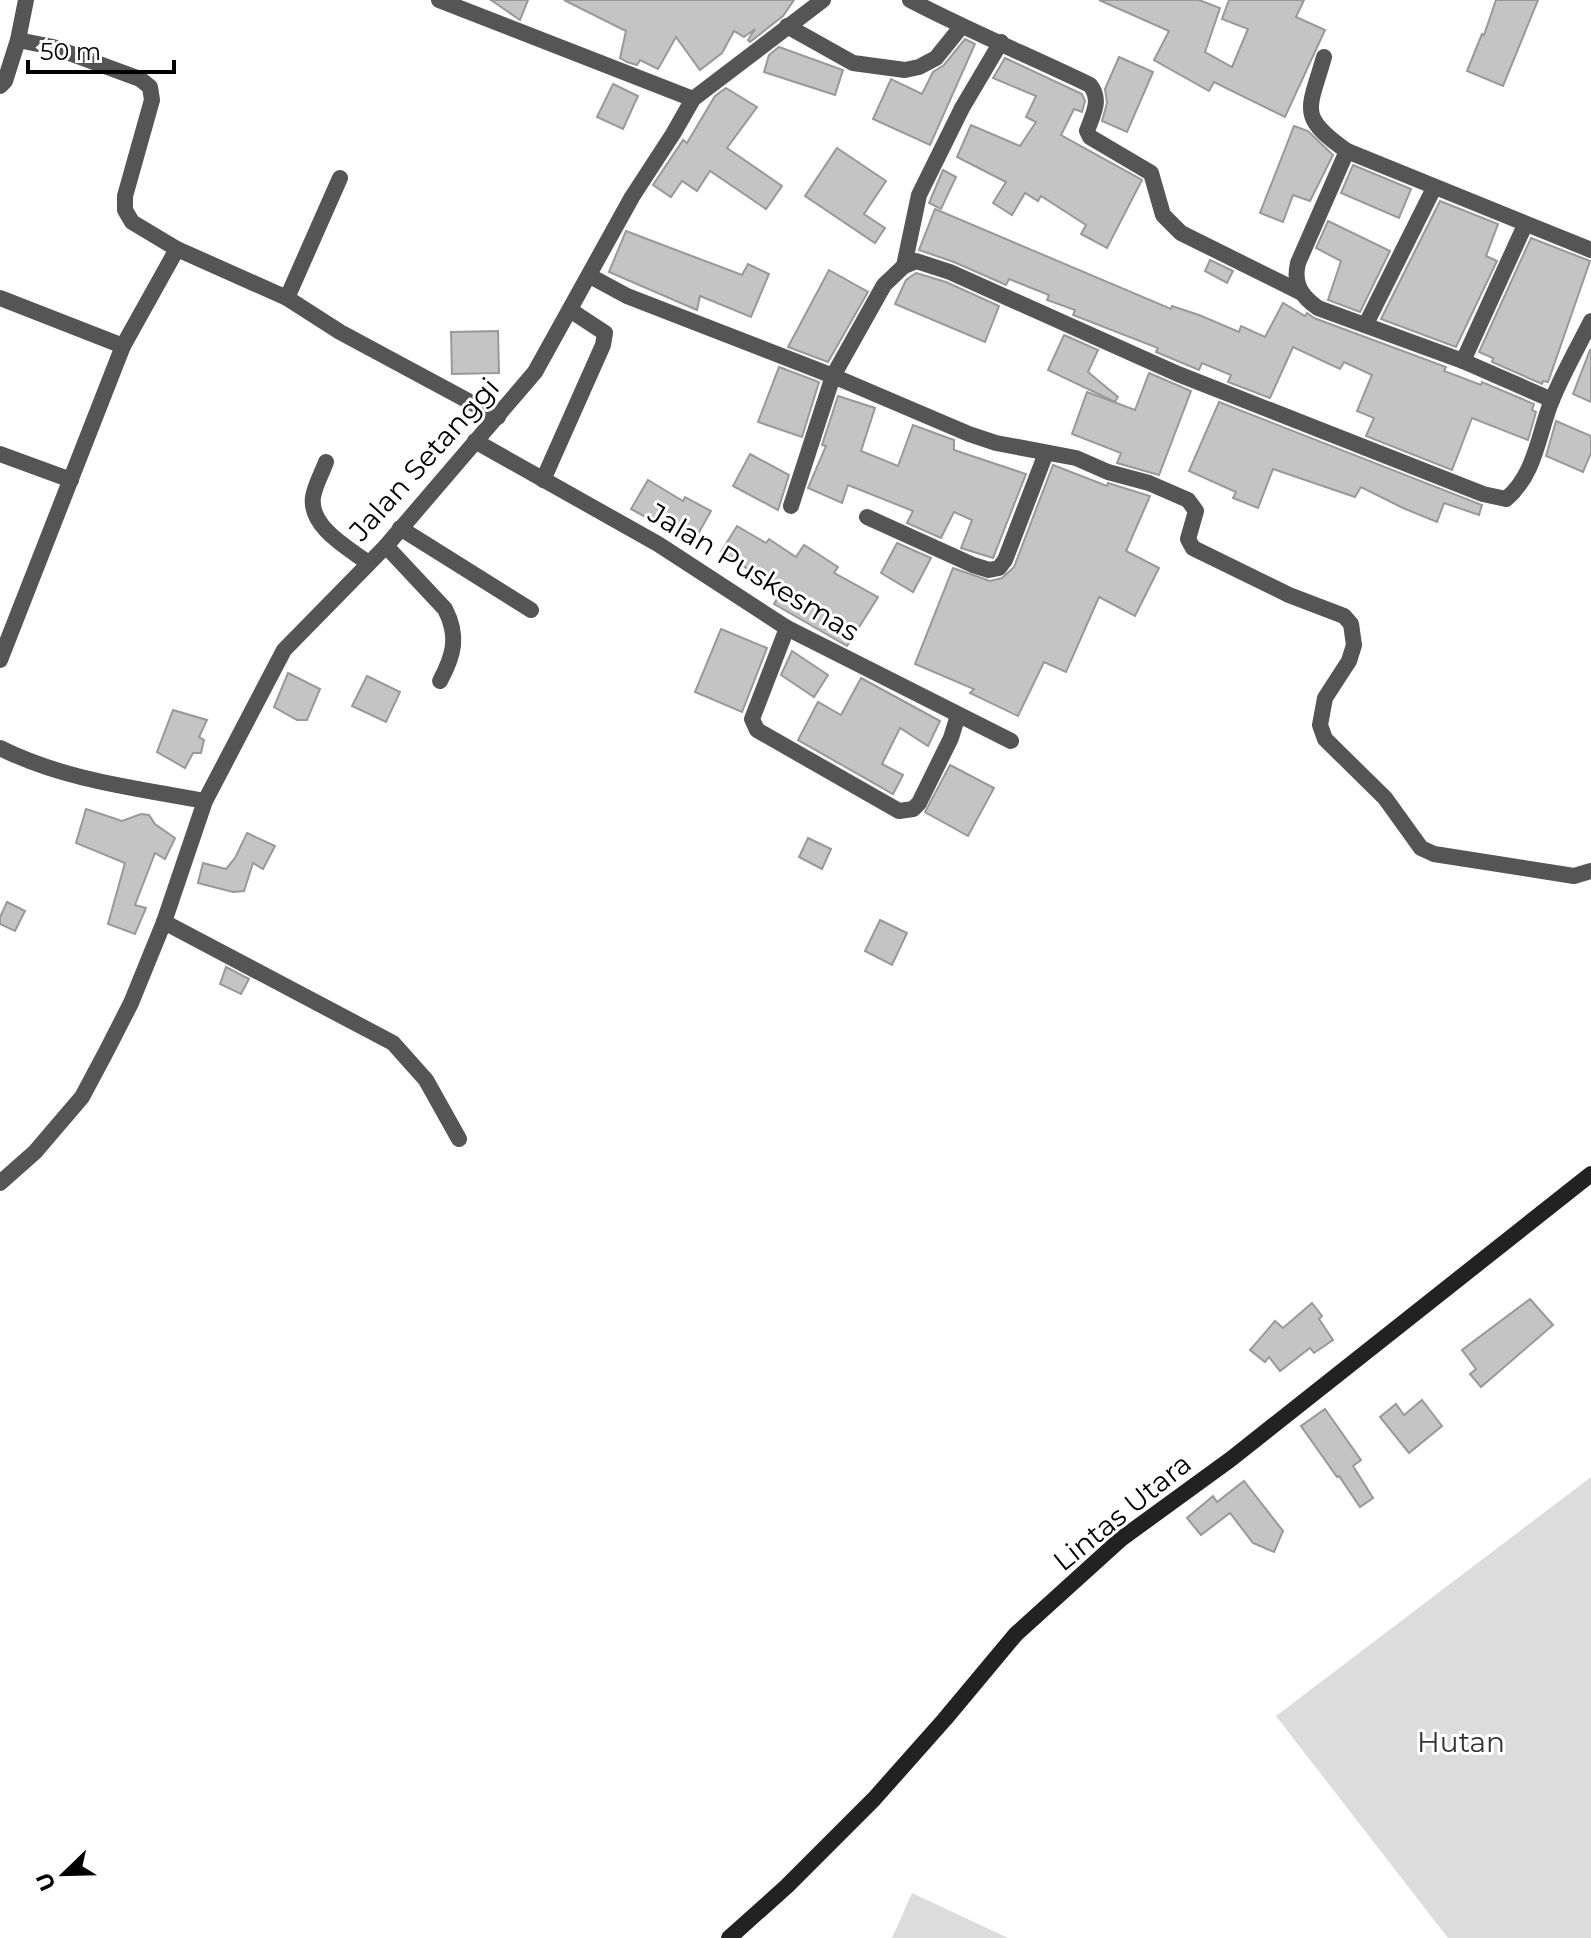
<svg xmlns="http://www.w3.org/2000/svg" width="1591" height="1938" font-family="Montserrat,sans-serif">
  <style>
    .green { fill: #dcdcdc }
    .building { fill: #c4c4c4; stroke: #999; stroke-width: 2 }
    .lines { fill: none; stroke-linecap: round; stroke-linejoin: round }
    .street { stroke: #555; stroke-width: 16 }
    .secondary { stroke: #222; stroke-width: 16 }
    .labels { text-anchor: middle; stroke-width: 6; stroke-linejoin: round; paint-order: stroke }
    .street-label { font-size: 28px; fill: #000; stroke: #fff }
    .park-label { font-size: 28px; fill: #333; stroke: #fff }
  </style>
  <rect width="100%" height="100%" fill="#fff"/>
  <!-- green -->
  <g class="green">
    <path d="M1591,1477V1938H1448L1276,1716Z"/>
    <path d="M912,1893L1008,1938H892Z"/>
  </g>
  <!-- building -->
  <g class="building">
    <path d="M491,0H528L520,20Z"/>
    <path d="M564,0H794L783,16L750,42L748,40L755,29L744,37L734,31L722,53L700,70L676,37L658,69L640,60L637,65L627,62L620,58L626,31Z"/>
    <path d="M1099,0H1199L1220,8L1205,52L1232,67L1248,29L1222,19L1229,0H1304L1296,17L1325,30L1285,117L1214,82L1209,91L1154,60L1169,31Z"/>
    <path d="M1496,0H1538L1503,86L1467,71L1482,34L1484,35Z"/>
    <path d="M965,39L975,44L930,145L873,119L891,79L922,94L933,72L944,65Z"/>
    <path d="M779,47L843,70L835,95L764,72L769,55Z"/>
    <path d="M1119,57L1153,72L1127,132L1102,121L1107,103L1105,89Z"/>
    <path d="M1005,58L1082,94L1085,101L1082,112L1074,109L1061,135L1142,180L1107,248L1081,234L1086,225L1041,196L1038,201L1025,193L1012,215L993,203L1006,182L957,157L971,125L1020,146L1036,122L1026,117L1036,96L993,78Z"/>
    <path d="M613,84L638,96L623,129L597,117Z"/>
    <path d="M726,88L757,107L727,148L782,186L766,209L710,171L697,191L682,181L671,197L653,185L683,140L687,143L715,96Z"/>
    <path d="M1294,126L1308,131L1333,155L1310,201L1293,195L1283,222L1260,213Z"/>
    <path d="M837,148L886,181L864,214L885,228L875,243L805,196Z"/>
    <path d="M1353,165L1411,189L1399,218L1341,193Z"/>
    <path d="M943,170L956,177L941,209L929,203Z"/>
    <path d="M1440,201L1498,224L1486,256L1497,261L1456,347L1381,319Z"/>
    <path d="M935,209L1171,309L1172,306L1199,315L1239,332L1241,326L1265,337L1283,303L1305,316L1307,313L1314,318L1446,367L1444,371L1481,385L1482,382L1534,404L1532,410L1536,412L1528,440L1472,418L1452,470L1366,436L1374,418L1357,411L1372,375L1344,362L1340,369L1293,347L1270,398L1228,382L1231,375L1202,363L1199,370L1156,352L1158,348L1073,315L1075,310L1047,300L1049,295L1009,279L1006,285L954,262L919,250Z"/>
    <path d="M1328,221L1390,251L1360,312L1328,300L1341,261L1316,248Z"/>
    <path d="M626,231L742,275L748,264L769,274L751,317L700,296L697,310L609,272Z"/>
    <path d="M1531,238L1590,261L1548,382L1543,381L1542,384L1492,362L1493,358L1479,352Z"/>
    <path d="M1210,260L1233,271L1227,283L1205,271Z"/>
    <path d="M829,270L868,292L828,362L788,347Z"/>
    <path d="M916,273L946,282L999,306L985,342L895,304L906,280Z"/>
    <path d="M498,331L499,373L452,374L451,332Z"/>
    <path d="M1064,335L1098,350L1088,372L1118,397L1115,402L1048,370Z"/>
    <path d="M1590,350H1591V402L1573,394Z"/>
    <path d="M779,367L819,382L802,437L758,422Z"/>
    <path d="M1149,373L1191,391L1159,475L1117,463L1121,453L1072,434L1087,392L1135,410Z"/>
    <path d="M838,396L875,408L861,451L898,466L913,425L954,440V450L1026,474L993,558L961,548L972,520L954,512L941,538L907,523L913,511L848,485L842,503L808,488L826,446L822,445Z"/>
    <path d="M1219,402L1482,505L1479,515L1444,503L1437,522L1403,508L1361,487L1355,497L1273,469L1258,508L1233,498L1236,492L1189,471Z"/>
    <path d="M1556,421L1591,436V453L1583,472L1546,456Z"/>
    <path d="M750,454L789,475L778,510L733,486Z"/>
    <path d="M1053,465L1107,486L1108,483L1150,496L1126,551L1159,568L1135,616L1099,597L1066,672L1044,662L1018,716L970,693L974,689L915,664L953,568L990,581L1002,578L1014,567Z"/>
    <path d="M648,480L683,501L685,497L711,511L693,543L631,509Z"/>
    <path d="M737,526L766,543L769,539L796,557L804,545L838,567L834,573L878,597L847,646L774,604L782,591L721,552Z"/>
    <path d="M897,543L931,558L913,592L881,573Z"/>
    <path d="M721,629L767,648L742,712L695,692Z"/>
    <path d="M792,651L828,675L814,697L781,675Z"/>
    <path d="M288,673L320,689L307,720H297L274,707Z"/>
    <path d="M367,676L400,692L386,722L352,706Z"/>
    <path d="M861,678L940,721L928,746L900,728L882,764L903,775L893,794L798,740L818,702L841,715Z"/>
    <path d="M173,710L207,720L199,737L204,740L201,753H193L185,768L157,752Z"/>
    <path d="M950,765L994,788L968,836L925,812Z"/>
    <path d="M86,809L122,821L141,814L149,815L155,824L175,838L165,859L155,853L135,905L146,908L135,934L108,924L125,863L76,843Z"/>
    <path d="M247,833L275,846L263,869L253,863L244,891L233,892L198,883L203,863L226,869L235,858Z"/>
    <path d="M808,838L831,849L822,869L799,857Z"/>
    <path d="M7,902L25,911L15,931L0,924V917Z"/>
    <path d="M880,920L907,933L892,965L865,951Z"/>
    <path d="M226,967L249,979L241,994L220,984Z"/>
    <path d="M1530,1299L1553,1325L1481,1387L1470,1374L1476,1369L1462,1350Z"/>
    <path d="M1312,1303L1322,1316L1319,1319L1333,1340L1314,1353L1310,1348L1280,1371L1269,1357L1265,1362L1250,1350L1275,1321L1283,1328Z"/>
    <path d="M1422,1400L1442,1426L1409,1453L1380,1417L1396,1404L1404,1415Z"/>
    <path d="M1325,1409L1361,1460L1353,1466L1373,1498L1360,1507L1339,1476L1337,1477L1301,1426Z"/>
    <path d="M1244,1481L1283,1531L1274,1552L1253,1543L1230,1513L1201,1535L1187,1518L1213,1496L1217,1502Z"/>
  </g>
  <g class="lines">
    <!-- street -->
    <g class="street">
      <path d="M26,0L18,40L53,47L140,79L150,87L152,100L125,196V210L132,222L177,249L287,298L340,332L498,417"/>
      <path d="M439,0L693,99"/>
      <path d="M910,0C969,31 1030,56 1090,85C1102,100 1093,114 1087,131L1090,137L1151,173L1163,215L1181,233L1300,292"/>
      <path d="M787,26L853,63L905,70L919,67L936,58L961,27"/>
      <path d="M1324,57C1309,110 1297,116 1347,151L1591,250"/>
      <path d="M0,86L5,81L18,40"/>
      <path d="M1347,151L1298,263C1293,284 1301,296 1318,308L1463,361L1552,400"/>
      <path d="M904,266L919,195L962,108L1001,42"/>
      <path d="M590,276L627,296L833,376L969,434L996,443L1076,458L1108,472L1149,483L1188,500L1196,511L1188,539L1193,548L1289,595L1344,616L1351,624L1354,645L1349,661L1325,698L1320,725L1325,739L1385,798L1421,848L1434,854L1574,876L1591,871"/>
      <path d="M0,298L123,346"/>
      <path d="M287,298L340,178"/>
      <path d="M1366,324L1434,188"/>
      <path d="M1463,361L1525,225"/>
      <path d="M475,441L658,544L787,628L1011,741"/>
      <path d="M0,454L71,480"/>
      <path d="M326,462C322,473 315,485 313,497C309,527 348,548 367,562"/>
      <path d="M543,480L603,345L605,333L570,310"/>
      <path d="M791,506L833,376L884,285L904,266L916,261L950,272L1178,374L1483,494L1506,499C1536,474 1538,434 1552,400C1563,373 1578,347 1591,321"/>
      <path d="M867,517L973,565L989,570L999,568L1005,560L1046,453"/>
      <path d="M400,528L531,610"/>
      <path d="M386,546L445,609C459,636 454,655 440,681"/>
      <path d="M787,628L752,719L757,730L899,811L913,809L919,803L951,738L958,715"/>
      <path d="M0,660L123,346L177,249"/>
      <path d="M0,748C64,780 135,788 205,801"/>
      <path d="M164,922L393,1043L426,1080L459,1139"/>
      <path d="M0,1183L35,1152L82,1097L106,1052L131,1003L164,922L205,801L284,650L386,546L535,372L632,197L673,134L693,99L823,0"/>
    </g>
    <!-- secondary -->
    <path class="secondary" d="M729,1938L787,1886L874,1799L945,1719L1016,1634L1121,1539L1231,1459L1591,1174"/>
  </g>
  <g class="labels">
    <!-- street labels -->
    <g class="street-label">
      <text transform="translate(424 459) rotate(-48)" y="10">Jalan Setanggi</text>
      <text transform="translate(754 572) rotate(31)" y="10">Jalan Puskesmas</text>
      <text transform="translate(1122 1512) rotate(-39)" y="10">Lintas Utara</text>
    </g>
    <!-- park labels -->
    <g class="park-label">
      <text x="1461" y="1752">Hutan</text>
    </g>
  </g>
  <!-- north arrow -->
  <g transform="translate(64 1874) rotate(247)" stroke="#ffffff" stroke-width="6" paint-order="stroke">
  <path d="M0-6L14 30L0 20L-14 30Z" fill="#000000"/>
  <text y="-12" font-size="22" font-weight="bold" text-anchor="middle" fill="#000000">U</text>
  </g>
  <!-- scale -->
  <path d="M28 60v12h146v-12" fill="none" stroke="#000000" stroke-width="4"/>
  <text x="40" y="60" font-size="24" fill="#000000" stroke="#ffffff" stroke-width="6" paint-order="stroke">50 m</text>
</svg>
